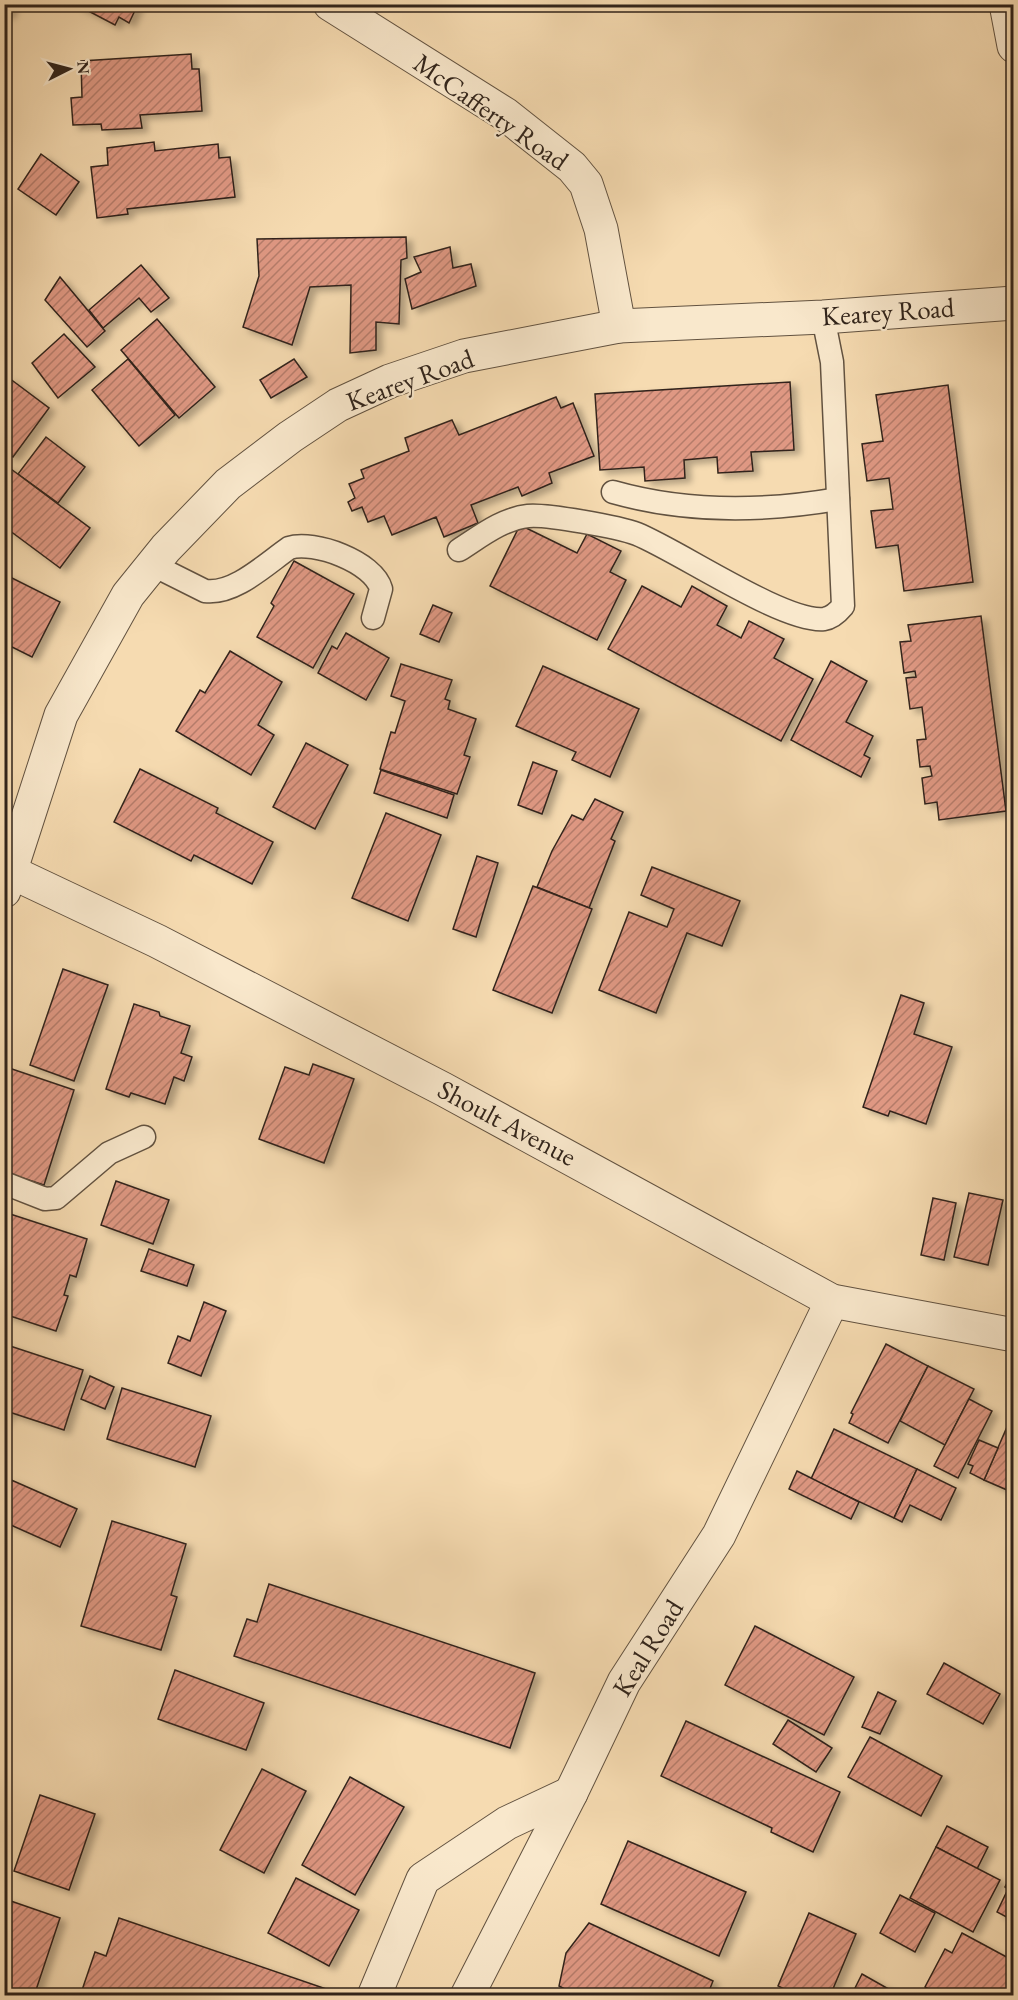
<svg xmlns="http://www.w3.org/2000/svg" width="1018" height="2000" font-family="'EB Garamond',serif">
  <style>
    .building { fill: url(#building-hatch); stroke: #31241b; stroke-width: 1.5; filter: url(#shadow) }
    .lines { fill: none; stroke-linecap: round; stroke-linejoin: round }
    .service-casing { stroke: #625240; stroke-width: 25 }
    .minor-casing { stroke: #625240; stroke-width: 35 }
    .tertiary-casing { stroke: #625240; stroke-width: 35 }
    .service { stroke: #f9e8cc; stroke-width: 22 }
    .minor { stroke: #f9e8cc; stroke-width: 33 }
    .tertiary { stroke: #f9e8cc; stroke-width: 33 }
    .labels { text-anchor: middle; stroke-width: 4.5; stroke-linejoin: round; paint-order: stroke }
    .street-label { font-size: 27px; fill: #31241b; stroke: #f9e8cc }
  </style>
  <defs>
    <pattern id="building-hatch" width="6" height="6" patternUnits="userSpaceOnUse" patternTransform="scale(1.5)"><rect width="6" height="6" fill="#df9883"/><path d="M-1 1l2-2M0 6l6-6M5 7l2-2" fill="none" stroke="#b57c6a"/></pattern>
    <filter id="shadow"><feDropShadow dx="6" dy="4" stdDeviation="3" flood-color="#0004"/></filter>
  </defs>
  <rect width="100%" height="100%" fill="#f6dbb1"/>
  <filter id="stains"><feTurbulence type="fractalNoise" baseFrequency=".00333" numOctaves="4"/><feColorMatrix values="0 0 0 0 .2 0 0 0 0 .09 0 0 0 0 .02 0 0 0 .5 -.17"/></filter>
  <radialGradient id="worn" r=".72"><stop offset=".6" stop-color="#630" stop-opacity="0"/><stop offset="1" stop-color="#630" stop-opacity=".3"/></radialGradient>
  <!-- building -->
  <g class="building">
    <path d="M4,4H13L8,15L4,14Z"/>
    <path d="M75,4H138L129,23L119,17L115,25Z"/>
    <path d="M191,54L192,69H199L202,111L140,115L142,128L102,130L101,124L73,125L71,98L82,97L81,61Z"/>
    <path d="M154,142L155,151L218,144L219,158L230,157L235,197L127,209L128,214L97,218L91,167L108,165L107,148Z"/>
    <path d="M41,154L79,182L56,215L18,189Z"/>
    <path d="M406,237L407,258L401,260L399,324L376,322V350L350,353L351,285L310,287L292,345L243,327L259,276L257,239Z"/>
    <path d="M450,247L453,268L471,264L476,286L412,309L405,279L421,272L414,257Z"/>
    <path d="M141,265L169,298L151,312L139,298L103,328L89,310Z"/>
    <path d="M60,277L105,331L87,347L45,300Z"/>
    <path d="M157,319L215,387L179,418L121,350Z"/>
    <path d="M64,334L95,367L58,398L32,363Z"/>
    <path d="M128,359L175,415L139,446L92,390Z"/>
    <path d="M294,359L307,377L271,398L260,380Z"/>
    <path d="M9,378L49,408L13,457L4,451V385Z"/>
    <path d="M790,382L794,450L751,452L753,471L718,473L717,457L684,460L685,478L645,481L644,467L600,470L595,394Z"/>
    <path d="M948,385L973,582L904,591L898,545L876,548L871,511L893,509L889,478L867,481L862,444L883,441L876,395Z"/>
    <path d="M556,397L561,408L573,403L594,456L549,473L552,483L522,496L518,487L471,505L478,523L444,537L436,517L392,535L384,516L368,522L362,507L352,511L348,502L355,498L349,484L364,478L361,470L409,451L405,438L452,420L459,435Z"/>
    <path d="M46,437L85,467L58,503L18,474Z"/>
    <path d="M7,466L90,528L60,568L6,528L4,530V470Z"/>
    <path d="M520,525L577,553L587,534L621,551L610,572L626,580L597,640L490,586Z"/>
    <path d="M294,561L354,594L313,668L257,637L274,606L271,603Z"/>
    <path d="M4,574L60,602L32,657L4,643Z"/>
    <path d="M642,586L681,607L692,586L727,606L717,625L741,638L749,621L784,639L774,658L813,679L781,741L608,649Z"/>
    <path d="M433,605L452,613L439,642L420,634Z"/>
    <path d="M981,616L1006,811L939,820L937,802L925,804L922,778L932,776L930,766L920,767L917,740L926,739L922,707L910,709L906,678L916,677L915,671L904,673L900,642L911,641L908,625Z"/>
    <path d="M346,633L389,658L366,700L318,673L332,646L337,649Z"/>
    <path d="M230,651L282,682L258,725L274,735L251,775L176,731L200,690L205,693Z"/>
    <path d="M831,661L867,681L846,722L873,736L864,755L870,758L861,777L791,740Z"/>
    <path d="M401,664L452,680L445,699L450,701L448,709L476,719L464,755L470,757L457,794L380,769L391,732L395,733L405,701L391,696Z"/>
    <path d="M543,666L639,709L610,777L572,760L576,752L516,726Z"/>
    <path d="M306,743L348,765L315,829L273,807Z"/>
    <path d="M533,762L557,771L542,814L518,805Z"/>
    <path d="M140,769L218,808L216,813L273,842L252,884L194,855L191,861L114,822Z"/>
    <path d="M381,770L454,795L447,818L374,793Z"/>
    <path d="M595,799L623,812L611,839L615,841L589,908L537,887L552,851L572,815L583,820Z"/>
    <path d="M386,813L441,835L408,921L352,898Z"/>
    <path d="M477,856L498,863L476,937L453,929Z"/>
    <path d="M652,867L740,901L722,946L687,933L656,1013L599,990L629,912L667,927L674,909L641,895Z"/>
    <path d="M533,886L592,909L552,1013L493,990Z"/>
    <path d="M63,969L108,985L74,1081L30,1065Z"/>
    <path d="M901,995L924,1003L914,1034L952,1047L926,1124L890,1111L888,1116L863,1107Z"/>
    <path d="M134,1004L159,1012L160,1016L190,1026L181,1053L192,1057L184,1081L174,1077L165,1104L131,1093L129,1097L106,1089Z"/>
    <path d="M313,1064L354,1079L324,1163L259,1139L285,1067L309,1075Z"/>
    <path d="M9,1068L74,1090L44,1185L4,1172V1082Z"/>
    <path d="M116,1181L169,1200L153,1244L101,1225Z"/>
    <path d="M969,1193L1003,1200L988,1265L954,1257Z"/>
    <path d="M933,1198L956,1203L944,1260L921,1255Z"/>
    <path d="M4,1212L87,1239L76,1277L70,1275L64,1295L68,1296L56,1331L4,1314Z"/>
    <path d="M149,1249L194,1265L187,1286L141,1271Z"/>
    <path d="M204,1302L226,1311L201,1376L168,1363L178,1336L190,1341Z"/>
    <path d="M4,1344L83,1370L64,1430L9,1412L4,1421Z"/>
    <path d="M886,1344L928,1366L888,1443L849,1423L853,1414L851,1413Z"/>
    <path d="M928,1366L974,1389L945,1445L900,1421Z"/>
    <path d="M90,1376L114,1387L105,1409L81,1399Z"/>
    <path d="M122,1388L211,1416L195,1467L107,1439Z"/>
    <path d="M969,1399L992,1411L958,1478L934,1466Z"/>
    <path d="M1010,1420L1014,1421V1493L984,1480Z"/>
    <path d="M834,1429L917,1469L894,1518L811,1479Z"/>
    <path d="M979,1440L998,1448L984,1480L970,1473L973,1466L968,1464Z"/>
    <path d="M917,1469L956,1488L941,1520L910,1505L902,1522L894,1518Z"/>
    <path d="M797,1471L859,1502L851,1519L789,1489Z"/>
    <path d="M9,1479L77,1509L60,1547L4,1522V1488Z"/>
    <path d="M112,1521L186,1544L171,1595L177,1597L161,1650L81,1626Z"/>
    <path d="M269,1584L535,1673L510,1748L234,1656L247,1619L257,1622Z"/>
    <path d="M755,1626L854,1677L824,1735L725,1685Z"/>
    <path d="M944,1663L1000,1694L983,1724L927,1694Z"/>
    <path d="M175,1670L264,1703L246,1750L158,1719Z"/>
    <path d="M878,1692L896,1701L880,1734L862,1727Z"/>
    <path d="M788,1720L832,1748L816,1772L773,1744Z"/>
    <path d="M686,1721L840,1792L813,1852L771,1832L772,1828L661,1776Z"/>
    <path d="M870,1737L942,1776L921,1816L848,1777Z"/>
    <path d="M262,1769L306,1791L264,1873L220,1850Z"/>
    <path d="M350,1777L404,1807L355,1895L302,1865Z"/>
    <path d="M40,1795L95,1814L69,1890L14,1871Z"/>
    <path d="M947,1826L988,1847L977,1869L936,1847Z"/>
    <path d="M628,1841L746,1892L719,1956L601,1904Z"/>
    <path d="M936,1847L1000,1880L973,1932L910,1898Z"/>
    <path d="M1012,1873L1014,1874V1921L997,1912L1008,1889L1005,1887Z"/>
    <path d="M296,1878L359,1910L329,1966L268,1933Z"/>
    <path d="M900,1895L935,1913L915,1952L880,1933Z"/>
    <path d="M5,1899L60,1918L34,1996H4Z"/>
    <path d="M809,1913L856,1934L830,1996H799L778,1986Z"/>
    <path d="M119,1918L335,1992L334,1996H80L95,1952L106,1956Z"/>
    <path d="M589,1923L713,1981L707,1996H578L559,1986L566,1953Z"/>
    <path d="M962,1933L1014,1961V1996H940L925,1987L945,1949L952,1953Z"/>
    <path d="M862,1974L901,1996H851Z"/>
  </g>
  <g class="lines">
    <defs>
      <g id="service">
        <path d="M613,492C687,513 762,512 838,499"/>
        <path d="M459,550C481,536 502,519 528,516C546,514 619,527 637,534C679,551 784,623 824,619C832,618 838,612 843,606L832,362L823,317"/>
        <path d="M153,565L205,591C234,595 266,564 289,548C314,540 374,562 381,589L373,618"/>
        <path d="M4,1183L45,1199L56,1198L109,1153L144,1137"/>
      </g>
      <g id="minor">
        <path d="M330,4L505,114L572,167L586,184L601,229L619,326"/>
        <path d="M11,872L157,941L443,1089L832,1301L1014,1335"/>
        <path d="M4,891L61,715L128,595L166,548L228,484L290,437L338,405L390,381L464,356L619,326L823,317L1014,303"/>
        <path d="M374,1996L423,1879L507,1823L571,1793"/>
        <path d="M467,1996L571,1793L624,1682L719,1535L832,1301"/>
      </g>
      <path id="tertiary" d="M1006,4L1014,46"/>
    </defs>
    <!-- service casing -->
    <use href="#service" class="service-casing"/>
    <!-- minor casing -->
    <use href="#minor" class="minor-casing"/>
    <!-- tertiary casing -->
    <use href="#tertiary" class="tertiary-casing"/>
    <!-- service -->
    <use href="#service" class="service"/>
    <!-- minor -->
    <use href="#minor" class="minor"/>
    <!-- tertiary -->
    <use href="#tertiary" class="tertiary"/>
  </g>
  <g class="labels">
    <!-- street labels -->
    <g class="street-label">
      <text transform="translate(491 112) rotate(35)" y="9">McCafferty Road</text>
      <text transform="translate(888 312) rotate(-4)" y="9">Kearey Road</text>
      <text transform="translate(410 380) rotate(-20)" y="9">Kearey Road</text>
      <text transform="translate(507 1123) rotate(28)" y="9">Shoult Avenue</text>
      <text transform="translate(648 1648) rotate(-58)" y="9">Keal Road</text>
    </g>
  </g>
  <!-- margin -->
  <rect width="1018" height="2000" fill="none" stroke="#f6dbb1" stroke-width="24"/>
  <rect x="6" y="6" width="1006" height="1988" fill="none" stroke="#31241b" stroke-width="3"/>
  <rect x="12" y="12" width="994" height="1976" fill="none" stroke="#31241b" stroke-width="1.5"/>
  <!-- north arrow -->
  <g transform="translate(69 69) rotate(84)" stroke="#f9e8cc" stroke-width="4.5" paint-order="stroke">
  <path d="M0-4.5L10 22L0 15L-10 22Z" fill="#31241b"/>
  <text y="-9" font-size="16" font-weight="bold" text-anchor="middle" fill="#31241b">N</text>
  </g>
  <rect width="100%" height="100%" filter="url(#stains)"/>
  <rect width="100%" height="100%" fill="url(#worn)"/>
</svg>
